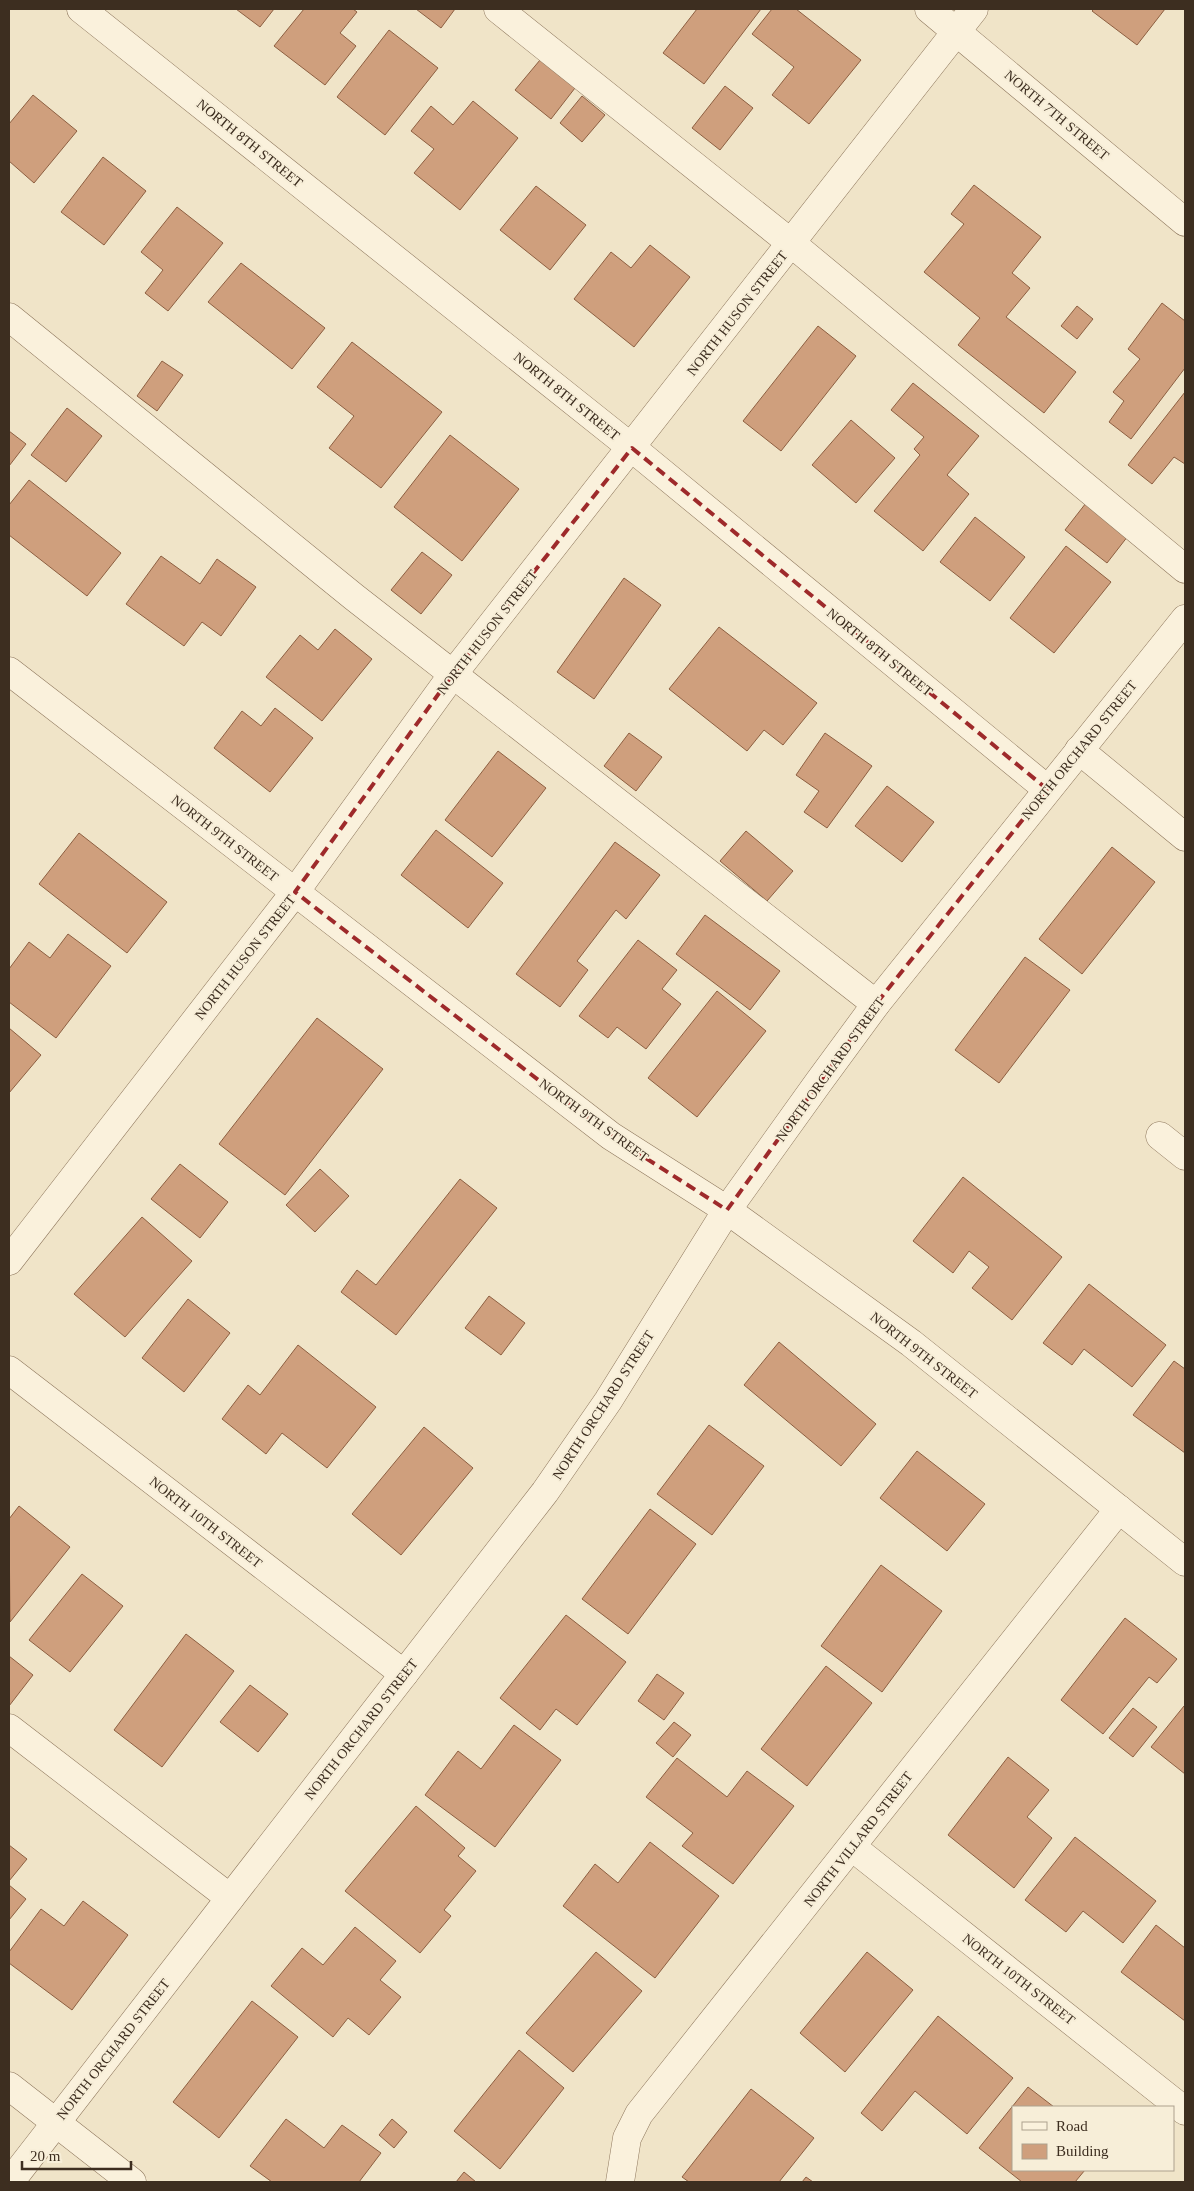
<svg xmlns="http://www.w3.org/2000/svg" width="1194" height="2191" font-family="'Times New Roman',serif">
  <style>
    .building { fill: #cf9f7d; stroke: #8d5f41 }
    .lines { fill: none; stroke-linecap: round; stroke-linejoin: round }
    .minor-casing { stroke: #8d765c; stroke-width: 29 }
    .minor { stroke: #faf1dc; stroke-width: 28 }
    .marked { fill: none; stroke: #9e2a2b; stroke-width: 4; stroke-dasharray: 10 6; stroke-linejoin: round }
    .labels { text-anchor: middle; stroke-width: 4; stroke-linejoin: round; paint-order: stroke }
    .street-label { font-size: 14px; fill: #3d2e20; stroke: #f7eed8 }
  </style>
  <rect width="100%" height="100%" fill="#f0e4c8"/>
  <!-- building -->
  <g class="building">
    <path d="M236,9H274L260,27Z"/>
    <path d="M304,9H353L357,12L340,33L356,46L325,85L274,46Z"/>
    <path d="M416,9H455L441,28Z"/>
    <path d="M697,9H761L704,84L663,53Z"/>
    <path d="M772,9H796L861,60L809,124L772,95L794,67L752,34Z"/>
    <path d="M1094,9H1165L1137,45L1092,11Z"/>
    <path d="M389,30L438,68L385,135L337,97Z"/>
    <path d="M540,60L575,88L551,119L515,90Z"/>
    <path d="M725,86L753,108L720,150L692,128Z"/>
    <path d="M33,95L77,131L34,183L9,161V124Z"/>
    <path d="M582,96L605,115L582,142L560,123Z"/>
    <path d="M473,101L518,138L460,210L414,173L434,149L411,131L431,106L453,125Z"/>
    <path d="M103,157L146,191L104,245L61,212Z"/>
    <path d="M974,185L1041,237L1012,273L1030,288L1006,317L1076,372L1044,413L958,345L980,318L924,272L964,224L951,214Z"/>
    <path d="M536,186L586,225L550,270L500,230Z"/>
    <path d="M177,207L223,243L168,311L145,293L163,270L141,252Z"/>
    <path d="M650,245L690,277L634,347L574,299L611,252L631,268Z"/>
    <path d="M241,263L325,328L292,369L208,302Z"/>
    <path d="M1162,303L1185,321V368L1131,439L1109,422L1124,401L1113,392L1140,359L1128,349Z"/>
    <path d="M1077,306L1093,319L1077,339L1061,326Z"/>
    <path d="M818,326L856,356L781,451L743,421Z"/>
    <path d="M352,342L442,412L381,488L329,448L354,416L317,387Z"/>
    <path d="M162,361L183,375L157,411L137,396Z"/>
    <path d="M913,383L979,436L947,475L969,494L923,551L874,511L920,455L914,449L924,437L891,410Z"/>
    <path d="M1185,392V464L1174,457L1152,484L1128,465Z"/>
    <path d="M67,408L102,436L66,482L31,455Z"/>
    <path d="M851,420L895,458L856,503L812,465Z"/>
    <path d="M9,431L26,444L9,466Z"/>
    <path d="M450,435L519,489L462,561L394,507Z"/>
    <path d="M29,480L121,553L87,596L9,535V505Z"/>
    <path d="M1086,503L1128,536L1107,563L1065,530Z"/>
    <path d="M975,517L1025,557L990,601L940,562Z"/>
    <path d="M1066,546L1111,582L1054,653L1010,618Z"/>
    <path d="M422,552L452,575L421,614L391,590Z"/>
    <path d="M161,556L200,584L217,559L256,587L221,636L202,622L184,646L126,604Z"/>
    <path d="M624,578L661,605L594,699L557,672Z"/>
    <path d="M719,627L817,703L783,745L764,730L747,751L669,689Z"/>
    <path d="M335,629L372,659L322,721L266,677L300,635L318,650Z"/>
    <path d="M275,708L313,738L270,792L214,748L242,711L261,726Z"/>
    <path d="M629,733L662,757L636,791L604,766Z"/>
    <path d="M825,733L872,766L827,828L804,812L819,791L796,775Z"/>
    <path d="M498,751L546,788L492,857L445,820Z"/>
    <path d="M887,786L934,822L902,862L855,826Z"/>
    <path d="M436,830L503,883L468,928L401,875Z"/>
    <path d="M746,831L793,871L767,901L720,861Z"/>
    <path d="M79,833L167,902L127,953L39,884Z"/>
    <path d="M615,842L660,875L626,919L616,910L577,961L588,970L560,1007L516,974Z"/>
    <path d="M1112,847L1155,882L1082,974L1039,939Z"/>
    <path d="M705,915L780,971L750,1010L676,954Z"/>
    <path d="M68,934L111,966L56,1038L9,1002V969L29,942L50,958Z"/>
    <path d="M638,940L677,970L662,989L681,1004L646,1049L617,1027L608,1038L579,1016Z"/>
    <path d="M1025,957L1070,990L999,1083L955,1050Z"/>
    <path d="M717,991L766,1031L697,1117L648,1078Z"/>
    <path d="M317,1018L383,1069L285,1195L219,1144Z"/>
    <path d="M9,1028L41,1055L9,1093Z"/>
    <path d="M180,1164L228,1202L200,1238L151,1199Z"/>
    <path d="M320,1169L349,1196L315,1232L286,1205Z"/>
    <path d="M963,1177L1062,1257L1012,1320L972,1288L989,1267L969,1251L953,1273L913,1241Z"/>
    <path d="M460,1179L497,1208L396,1335L341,1292L357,1270L376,1285Z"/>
    <path d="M142,1217L192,1261L125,1337L74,1294Z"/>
    <path d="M1089,1284L1166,1345L1132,1387L1084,1349L1072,1365L1043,1343Z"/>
    <path d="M489,1296L525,1323L501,1355L465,1328Z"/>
    <path d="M188,1299L230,1333L184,1392L142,1358Z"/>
    <path d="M779,1342L876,1424L841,1466L744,1385Z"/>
    <path d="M298,1345L376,1407L327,1468L282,1433L266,1454L222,1419L248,1385L260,1395Z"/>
    <path d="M1174,1361L1185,1369V1453L1133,1415Z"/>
    <path d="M709,1425L764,1466L712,1535L657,1494Z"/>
    <path d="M424,1427L473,1468L401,1555L352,1514Z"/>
    <path d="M917,1451L985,1504L947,1551L880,1498Z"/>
    <path d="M19,1506L70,1547L10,1622L9,1519Z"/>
    <path d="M650,1509L696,1544L628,1634L582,1599Z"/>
    <path d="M881,1565L942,1611L882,1692L821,1646Z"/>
    <path d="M82,1574L123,1606L70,1672L29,1640Z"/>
    <path d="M566,1615L626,1662L577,1725L556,1709L540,1730L500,1698Z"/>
    <path d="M1125,1618L1177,1659L1157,1683L1149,1677L1103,1734L1061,1700Z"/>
    <path d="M186,1634L234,1671L162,1767L114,1730Z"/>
    <path d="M9,1656L33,1675L9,1706Z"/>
    <path d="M826,1666L872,1703L807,1786L761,1749Z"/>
    <path d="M657,1674L684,1693L664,1720L638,1701Z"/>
    <path d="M250,1685L288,1714L258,1752L220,1722Z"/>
    <path d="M1184,1706L1185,1707V1774L1151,1747Z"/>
    <path d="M1133,1708L1157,1727L1133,1757L1109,1738Z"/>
    <path d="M674,1722L691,1735L673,1757L656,1743Z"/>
    <path d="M514,1725L561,1760L495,1847L425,1795L458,1751L481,1769Z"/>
    <path d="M1008,1757L1049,1790L1027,1817L1052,1838L1014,1888L948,1835Z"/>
    <path d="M677,1758L727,1797L747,1771L794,1806L733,1884L682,1846L693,1833L646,1797Z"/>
    <path d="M416,1806L465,1848L458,1856L476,1871L444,1910L451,1916L420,1953L345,1891Z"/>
    <path d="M1075,1837L1156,1901L1123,1943L1083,1911L1066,1932L1025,1900Z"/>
    <path d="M650,1842L719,1896L655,1978L563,1906L595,1864L618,1883Z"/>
    <path d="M9,1845L27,1859L9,1881Z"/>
    <path d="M9,1885L26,1899L9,1920Z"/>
    <path d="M83,1901L128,1935L72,2010L9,1963V1952L41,1909L64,1926Z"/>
    <path d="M1156,1925L1185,1948V2021L1121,1972Z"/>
    <path d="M355,1927L396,1961L380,1980L401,1997L369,2035L348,2018L333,2037L271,1986L302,1948L323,1965Z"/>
    <path d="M596,1952L642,1991L573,2072L526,2033Z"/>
    <path d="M867,1952L913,1990L845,2072L800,2033Z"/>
    <path d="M252,2001L298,2037L219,2138L173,2102Z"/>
    <path d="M938,2016L1013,2078L967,2134L915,2091L882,2131L861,2113Z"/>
    <path d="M519,2050L564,2088L500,2169L454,2131Z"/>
    <path d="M1028,2087L1054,2107H1013V2170H1085L1075,2182H1022L979,2148Z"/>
    <path d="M751,2089L814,2138L779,2182H689L682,2177Z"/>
    <path d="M286,2119L324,2148L342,2125L381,2153L359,2182H272L250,2166Z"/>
    <path d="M392,2119L407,2132L394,2148L379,2135Z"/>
    <path d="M464,2172L476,2182H456Z"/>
    <path d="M806,2177L813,2182H802Z"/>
  </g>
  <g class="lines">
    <defs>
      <g id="minor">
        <path d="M81,9L632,448L1047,789"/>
        <path d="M498,9L791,243L1185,569"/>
        <path d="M929,9L1185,222"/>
        <path d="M9,317L354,597L876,1004"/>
        <path d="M9,671L611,1136L727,1210L911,1343L1185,1562"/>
        <path d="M1079,750L1185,837"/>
        <path d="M1160,1136L1185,1156"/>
        <path d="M9,1261L295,892L453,674L974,9"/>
        <path d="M9,1370L404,1674"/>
        <path d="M9,1728L230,1898"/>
        <path d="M852,1847L1185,2111"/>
        <path d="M9,2086L132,2182"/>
        <path d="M10,2182L545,1492L608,1401L727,1210L818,1083L876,1004L1185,619"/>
        <path d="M620,2182L627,2138L639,2114L1119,1509"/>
      </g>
    </defs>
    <!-- minor casing -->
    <use href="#minor" class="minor-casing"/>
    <!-- minor -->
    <use href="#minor" class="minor"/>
  </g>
  <!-- marked area -->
  <path class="marked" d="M632,448L1047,789L876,1004L727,1210L611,1136L295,892L453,674Z"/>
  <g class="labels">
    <!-- street labels -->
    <g class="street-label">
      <text transform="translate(1057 115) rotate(40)" y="5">NORTH 7TH STREET</text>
      <text transform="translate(250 143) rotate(39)" y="5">NORTH 8TH STREET</text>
      <text transform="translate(737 313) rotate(-52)" y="5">NORTH HUSON STREET</text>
      <text transform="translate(567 396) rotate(39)" y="5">NORTH 8TH STREET</text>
      <text transform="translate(487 632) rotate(-52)" y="5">NORTH HUSON STREET</text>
      <text transform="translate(880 652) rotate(39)" y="5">NORTH 8TH STREET</text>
      <text transform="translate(1079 750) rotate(-51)" y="5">NORTH ORCHARD STREET</text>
      <text transform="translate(225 838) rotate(38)" y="5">NORTH 9TH STREET</text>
      <text transform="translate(245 957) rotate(-52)" y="5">NORTH HUSON STREET</text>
      <text transform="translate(830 1069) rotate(-54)" y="5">NORTH ORCHARD STREET</text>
      <text transform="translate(594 1120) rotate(36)" y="5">NORTH 9TH STREET</text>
      <text transform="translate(924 1355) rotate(38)" y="5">NORTH 9TH STREET</text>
      <text transform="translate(603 1405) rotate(-57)" y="5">NORTH ORCHARD STREET</text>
      <text transform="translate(206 1522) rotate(38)" y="5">NORTH 10TH STREET</text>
      <text transform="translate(361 1729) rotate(-52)" y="5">NORTH ORCHARD STREET</text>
      <text transform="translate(858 1839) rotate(-52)" y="5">NORTH VILLARD STREET</text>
      <text transform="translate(1019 1979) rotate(38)" y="5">NORTH 10TH STREET</text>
      <text transform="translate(113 2049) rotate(-52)" y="5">NORTH ORCHARD STREET</text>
    </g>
  </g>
  <!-- border -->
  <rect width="1194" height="2191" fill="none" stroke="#3d2e20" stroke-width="20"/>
  <!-- legend -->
  <rect x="1012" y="2106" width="162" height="65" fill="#f7eed8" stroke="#ada18e"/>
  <rect x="1022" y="2122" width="25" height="8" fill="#faf1dc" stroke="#ada18e"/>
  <text x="1056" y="2131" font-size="15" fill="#3d2e20">Road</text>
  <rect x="1022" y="2144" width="25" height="15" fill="#cf9f7d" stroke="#ada18e"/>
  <text x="1056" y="2156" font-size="15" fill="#3d2e20">Building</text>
  <!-- scale -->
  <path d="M22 2161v8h109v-8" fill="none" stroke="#3d2e20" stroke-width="2.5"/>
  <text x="30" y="2161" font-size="15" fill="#3d2e20" stroke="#f7eed8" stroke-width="4" paint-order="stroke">20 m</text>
</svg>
